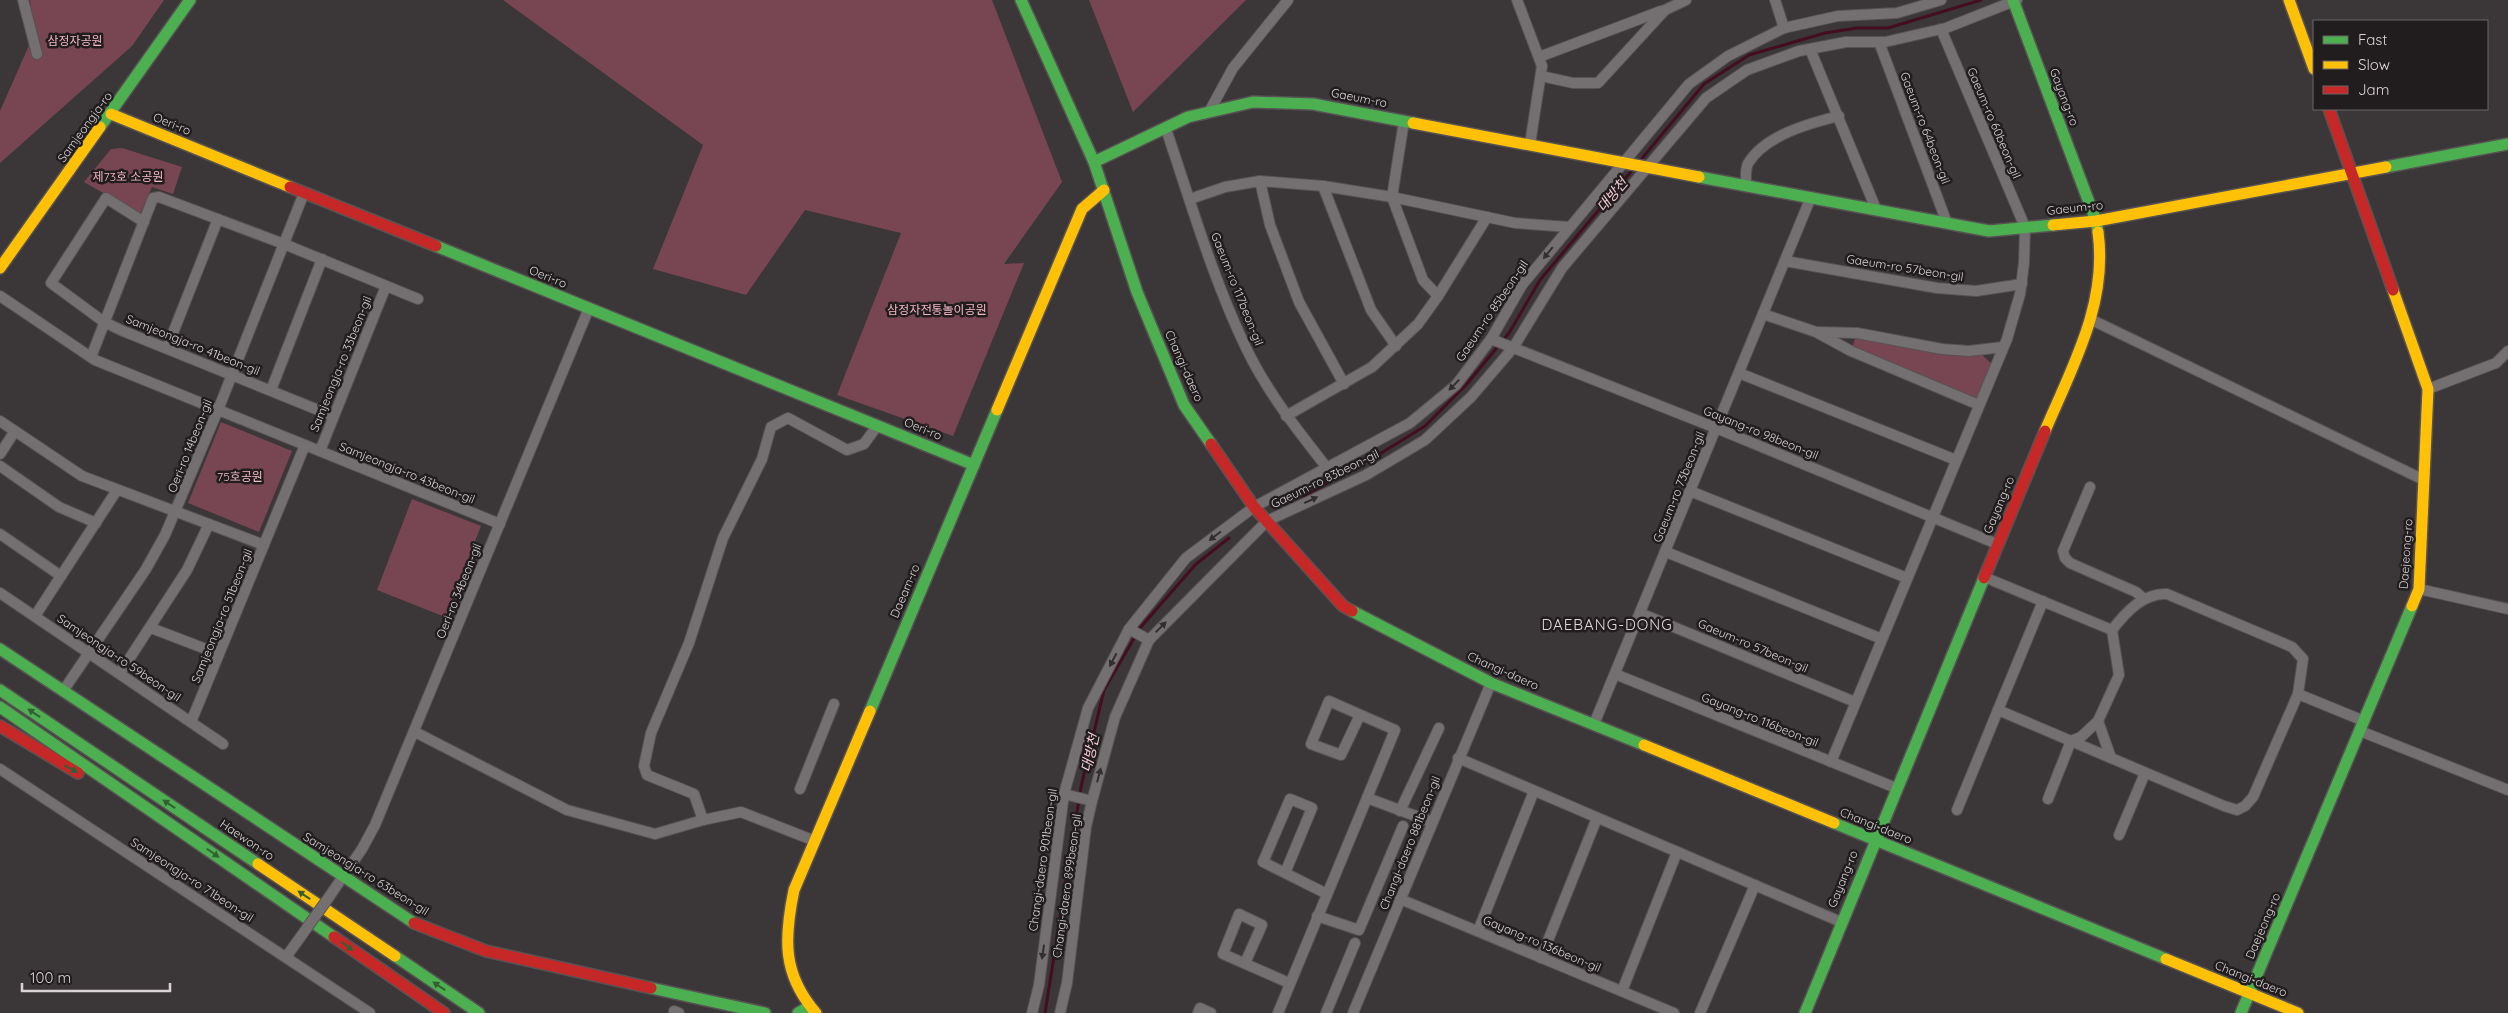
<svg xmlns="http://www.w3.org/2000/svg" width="2508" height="1013" font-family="Quicksand,'Noto Sans KR',sans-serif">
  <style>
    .green { fill: #784653 }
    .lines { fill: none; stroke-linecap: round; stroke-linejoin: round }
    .stream { stroke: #450d22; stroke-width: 3 }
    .street-casing { stroke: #575253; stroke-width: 12 }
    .fast-casing { stroke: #575253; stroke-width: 14 }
    .slow-casing { stroke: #575253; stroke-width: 14 }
    .jam-casing { stroke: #575253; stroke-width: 14 }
    .street { stroke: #747071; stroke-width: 10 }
    .fast { stroke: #4caf50; stroke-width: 11 }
    .slow { stroke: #ffc107; stroke-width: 11 }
    .jam { stroke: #c62828; stroke-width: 11 }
    .street-bridge-casing { stroke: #575253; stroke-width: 12; stroke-linecap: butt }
    .street-bridge { stroke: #747071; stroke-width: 10 }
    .oneway { fill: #322e2f }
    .oneway2 { fill: #345f34 }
    .labels { text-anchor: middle; stroke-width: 5; stroke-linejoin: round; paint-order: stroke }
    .park-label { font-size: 12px; fill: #f4b7c5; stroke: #211d1e }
    .street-label { font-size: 12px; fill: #dad3d5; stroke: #211d1e }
    .water-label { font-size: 14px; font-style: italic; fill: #f4cad3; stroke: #211d1e }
    .quarter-label { font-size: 15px; letter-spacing: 1px; fill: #e4d7d9; stroke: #211d1e }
  </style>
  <rect width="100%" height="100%" fill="#3b3637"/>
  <!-- green -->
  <g class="green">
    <path d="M30,0H164L132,46L0,163V111L34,34Z"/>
    <path d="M503,0H992L1062,182L1004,264L1024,263L953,436L837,395L901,233L805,210L746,295L653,269L703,145Z"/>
    <path d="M1089,0H1246L1133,112Z"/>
    <path d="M122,148L182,167L173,194L152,187L140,214L84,182L111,149Z"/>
    <path d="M1857,333L1977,350L1995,367L1979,405L1851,351Z"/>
    <path d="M221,422L292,451L259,532L188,503Z"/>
    <path d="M412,499L481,526L445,617L377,590Z"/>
  </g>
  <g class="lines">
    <!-- stream -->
    <g class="stream">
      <path d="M1639,162L1704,84L1749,55L1825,33L1857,28H1888L1981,0"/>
      <path d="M1304,496L1383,452L1425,426L1466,385L1509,333L1540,280L1634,168"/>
      <path d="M1045,1013L1081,787L1104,690L1140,628L1196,564L1229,538"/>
    </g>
    <defs>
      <g id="street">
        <path d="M23,0L37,54"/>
        <path d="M1517,0L1542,66L1530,144"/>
        <path d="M1775,0L1784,28"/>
        <path d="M1879,42L1947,223"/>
        <path d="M1810,49L1876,209"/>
        <path d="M1539,57L1661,11"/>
        <path d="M1541,76L1573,83H1598L1665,10L1686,0"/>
        <path d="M1209,112L1233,68L1288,0"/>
        <path d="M1166,129C1191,203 1213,280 1247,350C1268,393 1298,431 1328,469"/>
        <path d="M1260,181L1270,225L1299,302L1344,384"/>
        <path d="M1746,185C1746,178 1745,167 1749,162C1766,135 1810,123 1839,116"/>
        <path d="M1323,186L1371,310L1396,346"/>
        <path d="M1190,199L1225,187L1260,181L1323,186L1392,197L1515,223L1569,227"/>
        <path d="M144,222L106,198L51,283L104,322L123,331L333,416"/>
        <path d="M1785,261L1937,288L1976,291L2022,284"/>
        <path d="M0,296L95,360L500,524"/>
        <path d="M1438,296L1487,217"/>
        <path d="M1763,314L1816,332L1851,351L1979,405"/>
        <path d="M2092,320L2424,480"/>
        <path d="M1817,332L1857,333L1942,349L1969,351L2003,347"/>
        <path d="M1491,339L1716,428L1997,544"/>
        <path d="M167,348L218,219"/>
        <path d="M91,357L153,198L159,197L284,244L418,299"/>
        <path d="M1739,373L1956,460"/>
        <path d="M2428,389L2496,363L2508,351"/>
        <path d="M271,390L322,259"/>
        <path d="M1286,416L1372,367L1418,324L1438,296L1423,280L1392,197L1404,121"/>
        <path d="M0,421L82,476L264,545"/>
        <path d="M320,451L386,286"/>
        <path d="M0,454L15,431"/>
        <path d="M0,466L59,507L96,523"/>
        <path d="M2090,487L2063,551L2065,558L2070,563L2136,592L2144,599"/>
        <path d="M1690,491L1907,578"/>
        <path d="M0,534L61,576"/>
        <path d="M1666,552L1882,639"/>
        <path d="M1984,577L2112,630"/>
        <path d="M2419,589L2508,609"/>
        <path d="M0,593L223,744"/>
        <path d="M2043,601L1998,710L2224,806L2237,810L2245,806L2253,797L2298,694"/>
        <path d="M1640,613L1855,702"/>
        <path d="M35,616L117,490"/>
        <path d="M151,628L219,654"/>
        <path d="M1129,629L1149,640"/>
        <path d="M120,673L187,570L209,524"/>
        <path d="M1615,674L1896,788"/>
        <path d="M63,691L146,569L165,535L218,410L304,193"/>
        <path d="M1360,715L1341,755L1311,744L1329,701L1395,730L1367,798L1432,822"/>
        <path d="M2098,721L2111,758"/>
        <path d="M191,722L305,445"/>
        <path d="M1594,724L1811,197"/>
        <path d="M2360,731L2508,790"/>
        <path d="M415,732L567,810L655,834L703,820L741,812L815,841"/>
        <path d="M1458,758L1841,922"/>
        <path d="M1831,762L2007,339L2020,294L2024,263L2025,227L1941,29"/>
        <path d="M0,769L370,1013"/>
        <path d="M800,789L834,704"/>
        <path d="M1064,794L1092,801"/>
        <path d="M2048,799L2071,741L2081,737L2098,721L2119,675L2112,630C2126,612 2143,593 2167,594L2292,647L2303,659L2298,694L2364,721"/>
        <path d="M1957,810L1998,710"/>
        <path d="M1400,811L1439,728"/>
        <path d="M703,820L694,794L647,775L644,766L651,733L689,643L723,538L762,459L771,427L788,418L847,450L864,444L877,426"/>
        <path d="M2119,835L2145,773"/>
        <path d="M1285,873L1312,808L1290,799L1263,862L1327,894"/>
        <path d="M329,897L362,849L375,825L589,308"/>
        <path d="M1400,899L1674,1013"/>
        <path d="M1317,916L1359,930L1403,826"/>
        <path d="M1478,931L1534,791"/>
        <path d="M286,957L299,939"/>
        <path d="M1541,958L1597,818"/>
        <path d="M1245,963L1262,925L1239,914L1223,954L1289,983"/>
        <path d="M1622,991L1677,852"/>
        <path d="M674,1011L679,1013"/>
        <path d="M1032,1013L1039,985L1064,794L1088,708L1129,629L1186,558L1254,507L1410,423L1456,385L1491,339L1522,285L1689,84L1728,56L1784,28L1838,16L1897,13L1941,0"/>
        <path d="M1060,1013L1067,983L1086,827L1092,801L1115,717L1149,640L1267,521L1366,475L1425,440L1471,397L1513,348L1562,268L1706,98L1747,70L1799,51L1846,42H1885L1946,28L2017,0"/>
        <path d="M1198,1013L1200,1008L1211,1013"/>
        <path d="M1278,1013L1367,798"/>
        <path d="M1326,1013L1355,943"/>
        <path d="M1353,1013L1491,683"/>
        <path d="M1700,1013L1755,885"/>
      </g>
      <g id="fast">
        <path d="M1021,0L1094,162L1137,292L1184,405L1211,444"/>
        <path d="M2013,0L2096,221L2098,232"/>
        <path d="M100,127L190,0"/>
        <path d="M1094,162L1188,117L1253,102L1313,104L1413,123"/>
        <path d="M2386,167L2508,144"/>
        <path d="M1699,177L1989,231L2053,225"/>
        <path d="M436,246L974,465"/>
        <path d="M1352,611L1491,683L1644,745"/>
        <path d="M0,649L414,923"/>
        <path d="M0,690L258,864"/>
        <path d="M0,707L334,937"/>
        <path d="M870,711L997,410"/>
        <path d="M1834,823L2166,959"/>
        <path d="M395,956L479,1013"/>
        <path d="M651,988L765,1013"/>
        <path d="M798,1013L810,1006"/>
        <path d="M1805,1013L1984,578"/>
        <path d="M2241,1013L2412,606"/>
      </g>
      <g id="slow">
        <path d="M2289,0L2314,69"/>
        <path d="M111,114L290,187"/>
        <path d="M1413,123L1699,177"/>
        <path d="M2053,225L2096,221L2386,167"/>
        <path d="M0,268L100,127"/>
        <path d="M2393,290L2428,389L2419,589L2412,606"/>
        <path d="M997,410L1082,209L1104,190"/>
        <path d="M2045,431C2072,367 2108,304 2098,232"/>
        <path d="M1644,745L1834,823"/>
        <path d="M258,864L395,956"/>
        <path d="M2166,959L2298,1013"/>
        <path d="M816,1013C782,974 784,938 794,890L870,711"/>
      </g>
      <g id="jam">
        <path d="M2329,109L2393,290"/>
        <path d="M290,187L436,246"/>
        <path d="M1211,444L1254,507L1343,606L1352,611"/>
        <path d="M1984,578L2045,431"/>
        <path d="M0,726L78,773"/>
        <path d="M414,923L486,951L651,988"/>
        <path d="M334,937L444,1013"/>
      </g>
    </defs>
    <!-- street casing -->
    <use href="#street" class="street-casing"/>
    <!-- fast casing -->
    <use href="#fast" class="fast-casing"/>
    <!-- slow casing -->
    <use href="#slow" class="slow-casing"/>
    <!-- jam casing -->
    <use href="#jam" class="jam-casing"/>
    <!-- street -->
    <use href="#street" class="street"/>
    <!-- fast -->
    <use href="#fast" class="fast"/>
    <!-- slow -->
    <use href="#slow" class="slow"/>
    <!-- jam -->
    <use href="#jam" class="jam"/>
    <defs>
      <path id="street-bridge" d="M299,939L329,897"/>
    </defs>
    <!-- street-bridge casing -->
    <use href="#street-bridge" class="street-bridge-casing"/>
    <!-- street-bridge -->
    <use href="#street-bridge" class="street-bridge"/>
  </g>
  <!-- one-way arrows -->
  <defs><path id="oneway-solid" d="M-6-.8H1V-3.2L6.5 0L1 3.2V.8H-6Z" transform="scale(1.25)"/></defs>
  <g class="oneway">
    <use href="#oneway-solid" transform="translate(1548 253) rotate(129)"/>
    <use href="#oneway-solid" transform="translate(1454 385) rotate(134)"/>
    <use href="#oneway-solid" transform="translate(1311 500) rotate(-25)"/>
    <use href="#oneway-solid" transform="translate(1215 536) rotate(143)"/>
    <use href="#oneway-solid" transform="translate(1161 627) rotate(-45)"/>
    <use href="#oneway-solid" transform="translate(1113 660) rotate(117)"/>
    <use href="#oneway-solid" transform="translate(1099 775) rotate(-75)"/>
    <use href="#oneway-solid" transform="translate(1043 952) rotate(98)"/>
  </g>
  <g class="oneway2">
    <use href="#oneway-solid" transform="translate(34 713) rotate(-146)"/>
    <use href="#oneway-solid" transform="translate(71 769) rotate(28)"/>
    <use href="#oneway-solid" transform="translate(169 804) rotate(-146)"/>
    <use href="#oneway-solid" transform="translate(213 853) rotate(35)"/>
    <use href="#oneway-solid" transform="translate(304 895) rotate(-146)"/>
    <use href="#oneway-solid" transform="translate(347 946) rotate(35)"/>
    <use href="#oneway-solid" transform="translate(439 986) rotate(-146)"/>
  </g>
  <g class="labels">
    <!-- park labels -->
    <g class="park-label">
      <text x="75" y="45">삼정자공원</text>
      <text x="128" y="181">제73호 소공원</text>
      <text x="937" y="314">삼정자전통놀이공원</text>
      <text x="240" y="481">75호공원</text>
    </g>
    <!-- street labels -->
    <g class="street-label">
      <text transform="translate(2064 97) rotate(69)" y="4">Gayang-ro</text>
      <text transform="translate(1359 98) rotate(11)" y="4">Gaeum-ro</text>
      <text transform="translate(1994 123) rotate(67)" y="4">Gaeum-ro 60beon-gil</text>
      <text transform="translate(172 124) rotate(22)" y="4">Oeri-ro</text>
      <text transform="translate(85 127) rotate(-54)" y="4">Samjeongja-ro</text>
      <text transform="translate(1925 128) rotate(69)" y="4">Gaeum-ro 64beon-gil</text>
      <text transform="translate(2075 208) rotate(-6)" y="4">Gaeum-ro</text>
      <text transform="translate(1905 268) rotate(9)" y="4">Gaeum-ro 57beon-gil</text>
      <text transform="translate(548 277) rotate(22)" y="4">Oeri-ro</text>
      <text transform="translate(1237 289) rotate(68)" y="4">Gaeum-ro 117beon-gil</text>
      <text transform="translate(1492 311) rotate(-56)" y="4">Gaeum-ro 85beon-gil</text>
      <text transform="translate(193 345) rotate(22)" y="4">Samjeongja-ro 41beon-gil</text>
      <text transform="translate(341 364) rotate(-68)" y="4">Samjeongja-ro 33beon-gil</text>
      <text transform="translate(1184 366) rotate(66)" y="4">Changi-daero</text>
      <text transform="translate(923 429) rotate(22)" y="4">Oeri-ro</text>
      <text transform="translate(1761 433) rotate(22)" y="4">Gayang-ro 98beon-gil</text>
      <text transform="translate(190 446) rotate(-68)" y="4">Oeri-ro 14beon-gil</text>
      <text transform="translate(407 473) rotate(22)" y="4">Samjeongja-ro 43beon-gil</text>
      <text transform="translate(1325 479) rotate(-26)" y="4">Gaeum-ro 83beon-gil</text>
      <text transform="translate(1679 487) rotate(-68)" y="4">Gaeum-ro 73beon-gil</text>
      <text transform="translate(1999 505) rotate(-67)" y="4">Gayang-ro</text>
      <text transform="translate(2406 554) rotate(-86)" y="4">Daejeong-ro</text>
      <text transform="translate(459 591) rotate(-68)" y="4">Oeri-ro 34beon-gil</text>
      <text transform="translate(905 591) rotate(-67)" y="4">Daeam-ro</text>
      <text transform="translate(222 616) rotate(-68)" y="4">Samjeongja-ro 51beon-gil</text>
      <text transform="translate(1753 646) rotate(23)" y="4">Gaeum-ro 57beon-gil</text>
      <text transform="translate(119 658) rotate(34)" y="4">Samjeongja-ro 59beon-gil</text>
      <text transform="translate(1503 671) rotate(24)" y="4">Changi-daero</text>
      <text transform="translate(1760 720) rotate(22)" y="4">Gayang-ro 116beon-gil</text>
      <text transform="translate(1876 826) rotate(22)" y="4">Changi-daero</text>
      <text transform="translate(247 840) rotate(34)" y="4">Haewon-ro</text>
      <text transform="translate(1410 843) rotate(-68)" y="4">Changi-daero 881beon-gil</text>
      <text transform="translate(1043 860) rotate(-82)" y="4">Changi-daero 901beon-gil</text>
      <text transform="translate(366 874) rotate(32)" y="4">Samjeongja-ro 63beon-gil</text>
      <text transform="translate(1843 879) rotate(-68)" y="4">Gayang-ro</text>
      <text transform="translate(192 880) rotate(33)" y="4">Samjeongja-ro 71beon-gil</text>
      <text transform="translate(1067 886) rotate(-82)" y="4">Changi-daero 899beon-gil</text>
      <text transform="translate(2263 926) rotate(-67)" y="4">Daejeong-ro</text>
      <text transform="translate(1542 944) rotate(23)" y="4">Gayang-ro 136beon-gil</text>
      <text transform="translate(2251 979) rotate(22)" y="4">Changi-daero</text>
    </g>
    <!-- water labels -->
    <g class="water-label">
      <text transform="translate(1612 195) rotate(-50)" y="5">대방천</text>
      <text transform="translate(1090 753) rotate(-77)" y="5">대방천</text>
    </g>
    <!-- quarter labels -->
    <g class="quarter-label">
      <text x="1607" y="630">DAEBANG-DONG</text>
    </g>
  </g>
  <!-- legend -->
  <rect x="2313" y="20" width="175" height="90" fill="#211d1e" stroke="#6b6667"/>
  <rect x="2323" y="36" width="25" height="8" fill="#4caf50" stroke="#6b6667"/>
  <text x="2358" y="45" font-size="15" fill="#dad3d5">Fast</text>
  <rect x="2323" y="61" width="25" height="8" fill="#ffc107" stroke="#6b6667"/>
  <text x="2358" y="70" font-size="15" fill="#dad3d5">Slow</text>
  <rect x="2323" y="86" width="25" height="8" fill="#c62828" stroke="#6b6667"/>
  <text x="2358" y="95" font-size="15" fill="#dad3d5">Jam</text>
  <!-- scale -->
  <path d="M22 983v8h148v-8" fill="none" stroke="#dad3d5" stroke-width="2.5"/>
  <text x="30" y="983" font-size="15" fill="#dad3d5" stroke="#211d1e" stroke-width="4" paint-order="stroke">100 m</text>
</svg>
